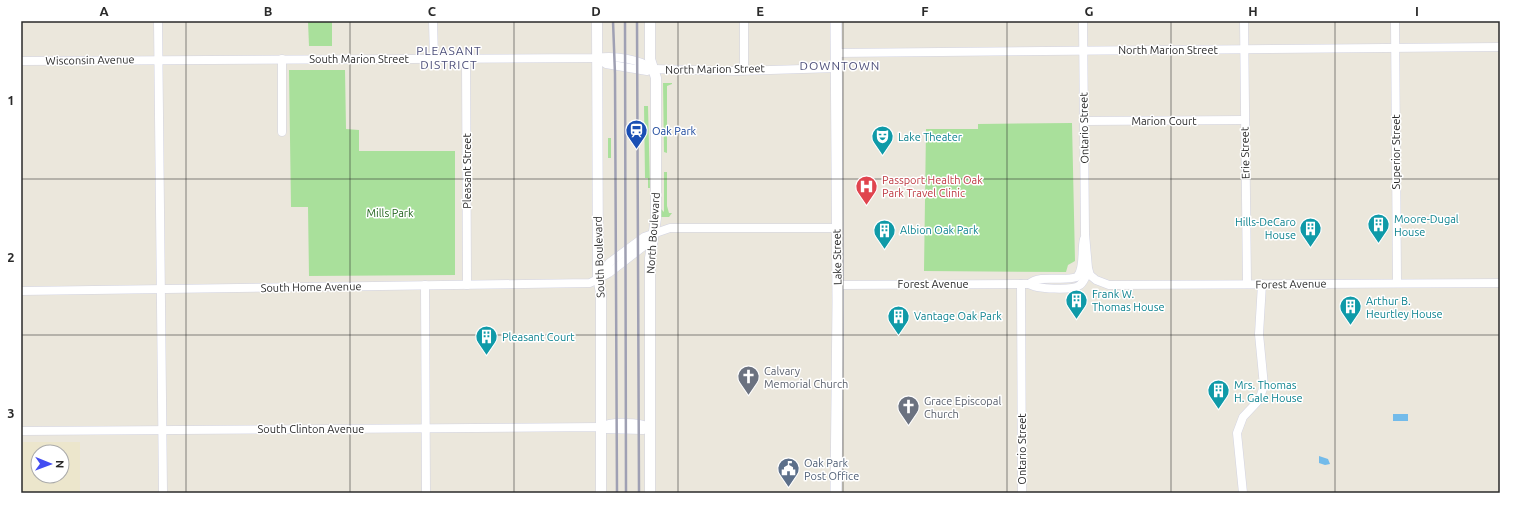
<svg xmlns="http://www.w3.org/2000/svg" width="1521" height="514" font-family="Ubuntu,sans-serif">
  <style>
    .education { fill: #ece6cc; fill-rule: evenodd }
    .green { fill: #a9e09b }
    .water { fill: #73bbea }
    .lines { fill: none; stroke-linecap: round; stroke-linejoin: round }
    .minor-casing { stroke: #d2d3e2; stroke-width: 9 }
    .tertiary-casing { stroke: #d2d3e2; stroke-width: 11 }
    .secondary-casing { stroke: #d2d3e2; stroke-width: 12 }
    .minor { stroke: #fff; stroke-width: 8 }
    .tertiary { stroke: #fff; stroke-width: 10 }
    .secondary { stroke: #fff; stroke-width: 11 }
    .rail { stroke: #9fa0b3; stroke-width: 2.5 }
    .grid { fill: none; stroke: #2a2a2a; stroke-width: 1; stroke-opacity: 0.55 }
    .labels { text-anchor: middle; stroke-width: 3; stroke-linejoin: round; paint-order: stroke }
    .street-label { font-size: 11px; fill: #2a2a2a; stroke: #fff }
    .transit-label { font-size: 11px; fill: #164399; stroke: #fff; text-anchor: start }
    .culture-label { font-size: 11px; fill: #0d838f; stroke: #fff; text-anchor: start }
    .health-label { font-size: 11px; fill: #be3a42; stroke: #fff; text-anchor: start }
    .park-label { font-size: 11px; fill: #22641d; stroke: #fff }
    .worship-label { font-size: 11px; fill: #5b616d; stroke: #fff; text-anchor: start }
    .service-label { font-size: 11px; fill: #4e5e75; stroke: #fff; text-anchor: start }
    .neighbourhood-label { font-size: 12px; letter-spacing: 1px; fill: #4c4e79; stroke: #fff }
    .neatline { fill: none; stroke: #2a2a2a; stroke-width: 1.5 }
    .grid-label { font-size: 13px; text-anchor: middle; font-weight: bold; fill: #2a2a2a }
  </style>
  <rect width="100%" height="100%" fill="#ebe7dc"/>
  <!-- education -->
  <path class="education" d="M21,442H80V493H21ZM38,452H62V476H38Z"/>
  <!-- green -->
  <g class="green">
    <path d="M308,21H332V46H309Z"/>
    <path d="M289,70H345L346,129L359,130V151H455V275L309,276L308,207H291Z"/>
    <path d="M663,83H672V84L667,86V153L664,152Z"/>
    <path d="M644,106H648L650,188H648V178H645Z"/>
    <path d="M1072,123L1075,261L1068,265L1066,272L924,271L926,129H978V124Z"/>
    <rect x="608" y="138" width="3" height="20"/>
    <path d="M664,172H667V206L669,213H672L669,217H661L660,208L664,212Z"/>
  </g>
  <!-- water -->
  <g class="water">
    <rect x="1393" y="414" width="15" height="7"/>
    <path d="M1319,456L1328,459L1330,464L1325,465L1319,463Z"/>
  </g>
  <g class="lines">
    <defs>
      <g id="minor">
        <path d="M158,21L163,493"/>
        <path d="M433,21L434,59"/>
        <path d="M744,21V70"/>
        <path d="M1083,21L1085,234L1088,268L1090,275L1096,280L1109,285L1500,283"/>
        <path d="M1244,21L1247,284"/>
        <path d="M1395,21L1397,283"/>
        <path d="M836,53L1500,47"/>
        <path d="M466,58L467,285"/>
        <path d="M597,58L606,64L647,71L653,69L736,71L836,68"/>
        <path d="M21,61L597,58C613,55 640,59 653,69"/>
        <path d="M1084,121L1245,120"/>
        <path d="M282,132V59"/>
        <path d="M599,277L609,263L644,237L670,228H837"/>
        <path d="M1021,284L1022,493"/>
        <path d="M1029,284C1041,274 1062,282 1077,277C1085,269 1081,250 1084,239"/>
        <path d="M425,285L426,493"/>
        <path d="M838,285L1029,284C1036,289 1073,291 1080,285C1084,282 1086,276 1088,271"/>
        <path d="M21,291L590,283L609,273L644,246L653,234"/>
        <path d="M601,427C610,421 640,422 650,427"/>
        <path d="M21,431L601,427L606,429L643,430L650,427"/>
        <path d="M1243,493L1237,433L1243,417L1259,400L1264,386L1259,334L1262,284"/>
      </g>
      <g id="tertiary">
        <path d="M597,21L598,277L601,293V493"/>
        <path d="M650,21V59L656,78V218L650,258V493"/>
      </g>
      <path id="secondary" d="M836,21L838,302L836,493"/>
    </defs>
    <!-- minor casing -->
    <use href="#minor" class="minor-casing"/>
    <!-- tertiary casing -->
    <use href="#tertiary" class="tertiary-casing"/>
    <!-- secondary casing -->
    <use href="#secondary" class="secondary-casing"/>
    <!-- minor -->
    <use href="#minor" class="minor"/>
    <!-- tertiary -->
    <use href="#tertiary" class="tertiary"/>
    <!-- secondary -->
    <use href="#secondary" class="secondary"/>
    <!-- rail -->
    <g class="rail">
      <path d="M613,21L615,74L617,493"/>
      <path d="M625,21L626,493"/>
      <path d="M637,21L639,493"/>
    </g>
  </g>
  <!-- grid -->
  <path class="grid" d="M186,21V493M350,21V493M514,21V493M678,21V493M843,21V493M1007,21V493M1171,21V493M1335,21V493M21,179H1500M21,335H1500"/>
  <!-- icons -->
  <defs>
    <symbol id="station-pin" viewBox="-11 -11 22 30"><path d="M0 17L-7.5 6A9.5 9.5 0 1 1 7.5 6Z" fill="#1a4fb4" stroke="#fff"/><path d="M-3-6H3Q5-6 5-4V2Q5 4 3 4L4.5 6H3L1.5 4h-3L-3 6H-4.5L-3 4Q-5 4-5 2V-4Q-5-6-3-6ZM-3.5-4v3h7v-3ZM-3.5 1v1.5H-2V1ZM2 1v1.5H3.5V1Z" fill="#fff"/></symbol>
    <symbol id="theatre-pin" viewBox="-11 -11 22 30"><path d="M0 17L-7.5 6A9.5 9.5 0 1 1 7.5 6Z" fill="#0f9aa8" stroke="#fff"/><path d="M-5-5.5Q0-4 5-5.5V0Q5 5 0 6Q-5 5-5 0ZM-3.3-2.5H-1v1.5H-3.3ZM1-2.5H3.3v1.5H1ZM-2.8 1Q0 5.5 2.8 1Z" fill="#fff"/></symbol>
    <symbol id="hospital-pin" viewBox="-11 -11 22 30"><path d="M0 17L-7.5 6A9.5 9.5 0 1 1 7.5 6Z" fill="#e0444e" stroke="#fff"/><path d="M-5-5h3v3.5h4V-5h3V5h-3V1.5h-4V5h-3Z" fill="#fff"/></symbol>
    <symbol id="building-pin" viewBox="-11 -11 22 30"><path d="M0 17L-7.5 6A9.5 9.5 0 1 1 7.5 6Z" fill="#0f9aa8" stroke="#fff"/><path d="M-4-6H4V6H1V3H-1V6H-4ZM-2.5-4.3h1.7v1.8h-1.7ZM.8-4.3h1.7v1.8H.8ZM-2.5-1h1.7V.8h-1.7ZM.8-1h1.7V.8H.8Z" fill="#fff"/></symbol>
    <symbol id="church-pin" viewBox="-11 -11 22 30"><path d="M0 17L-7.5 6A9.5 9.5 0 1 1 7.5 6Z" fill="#6b7280" stroke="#fff"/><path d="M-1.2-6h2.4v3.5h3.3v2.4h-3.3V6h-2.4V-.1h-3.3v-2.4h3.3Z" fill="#fff"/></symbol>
    <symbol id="civic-pin" viewBox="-11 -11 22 30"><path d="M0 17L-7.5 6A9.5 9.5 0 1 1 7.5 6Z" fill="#5c6f8a" stroke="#fff"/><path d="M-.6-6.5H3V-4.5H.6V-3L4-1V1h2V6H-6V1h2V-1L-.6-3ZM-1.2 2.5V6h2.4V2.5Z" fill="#fff"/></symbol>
  </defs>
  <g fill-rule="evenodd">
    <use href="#station-pin" x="624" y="118" width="25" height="34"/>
    <use href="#theatre-pin" x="870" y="124" width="25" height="34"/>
    <use href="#hospital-pin" x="854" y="174" width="25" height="34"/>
    <use href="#building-pin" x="1366" y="212" width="25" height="34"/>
    <use href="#building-pin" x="1298" y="216" width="25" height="34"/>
    <use href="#building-pin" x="872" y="218" width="25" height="34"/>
    <use href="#building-pin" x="1064" y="288" width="25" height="34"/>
    <use href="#building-pin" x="1338" y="294" width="25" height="34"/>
    <use href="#building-pin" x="886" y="304" width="25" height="34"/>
    <use href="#building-pin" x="474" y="324" width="25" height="34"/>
    <use href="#church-pin" x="736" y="364" width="25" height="34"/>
    <use href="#building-pin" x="1206" y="378" width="25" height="34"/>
    <use href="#church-pin" x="896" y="394" width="25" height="34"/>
    <use href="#civic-pin" x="776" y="456" width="25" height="34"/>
  </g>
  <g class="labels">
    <!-- street labels -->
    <g class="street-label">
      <text x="1168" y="54">North Marion Street</text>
      <text x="359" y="63">South Marion Street</text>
      <text transform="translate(90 60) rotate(-1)" y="4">Wisconsin Avenue</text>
      <text transform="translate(715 69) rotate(-1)" y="4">North Marion Street</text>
      <text x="1164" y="125">Marion Court</text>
      <text transform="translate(1084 128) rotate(-91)" y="4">Ontario Street</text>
      <text transform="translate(1396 152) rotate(-90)" y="4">Superior Street</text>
      <text transform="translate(1245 153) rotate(-91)" y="4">Erie Street</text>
      <text transform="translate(467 171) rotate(-90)" y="4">Pleasant Street</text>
      <text transform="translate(653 233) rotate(-86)" y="4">North Boulevard</text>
      <text transform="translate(599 257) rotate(-92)" y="4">South Boulevard</text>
      <text transform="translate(837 257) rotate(-91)" y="4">Lake Street</text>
      <text x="933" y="288">Forest Avenue</text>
      <text transform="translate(1291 284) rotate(-1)" y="4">Forest Avenue</text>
      <text transform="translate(311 287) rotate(-1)" y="4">South Home Avenue</text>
      <text x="311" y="433">South Clinton Avenue</text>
      <text transform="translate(1022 449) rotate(-90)" y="4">Ontario Street</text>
    </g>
    <!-- transit labels -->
    <g class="transit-label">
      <text x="652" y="135">Oak Park</text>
    </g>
    <!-- culture labels -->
    <g class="culture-label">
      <text x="898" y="141">Lake Theater</text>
      <text x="1394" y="223">Moore-Dugal<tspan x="1394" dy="13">House</tspan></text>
      <text x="1296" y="226" text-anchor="end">Hills-DeCaro<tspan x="1296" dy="13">House</tspan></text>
      <text x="900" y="234">Albion Oak Park</text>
      <text x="1092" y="298">Frank W.<tspan x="1092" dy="13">Thomas House</tspan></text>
      <text x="1366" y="305">Arthur B.<tspan x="1366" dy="13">Heurtley House</tspan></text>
      <text x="914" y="320">Vantage Oak Park</text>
      <text x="502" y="341">Pleasant Court</text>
      <text x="1234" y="389">Mrs. Thomas<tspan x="1234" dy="13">H. Gale House</tspan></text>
    </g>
    <!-- health labels -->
    <g class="health-label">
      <text x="882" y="184">Passport Health Oak<tspan x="882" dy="13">Park Travel Clinic</tspan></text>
    </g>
    <!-- park labels -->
    <g class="park-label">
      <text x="390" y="217">Mills Park</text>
    </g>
    <!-- worship labels -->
    <g class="worship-label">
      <text x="764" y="375">Calvary<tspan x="764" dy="13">Memorial Church</tspan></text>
      <text x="924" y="405">Grace Episcopal<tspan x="924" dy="13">Church</tspan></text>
    </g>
    <!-- service labels -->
    <g class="service-label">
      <text x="804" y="467">Oak Park<tspan x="804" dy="13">Post Office</tspan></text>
    </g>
    <!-- neighbourhood labels -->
    <g class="neighbourhood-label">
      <text x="449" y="55">PLEASANT<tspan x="449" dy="14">DISTRICT</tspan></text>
      <text x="840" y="70">DOWNTOWN</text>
    </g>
  </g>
  <!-- border -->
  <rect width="1521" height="514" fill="none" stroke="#ffffff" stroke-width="44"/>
  <!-- north arrow -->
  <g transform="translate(50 464) rotate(91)"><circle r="19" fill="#ffffff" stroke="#aaaaaa"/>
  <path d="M0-3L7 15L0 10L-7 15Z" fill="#424cf2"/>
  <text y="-6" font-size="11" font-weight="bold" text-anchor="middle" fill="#2a2a2a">N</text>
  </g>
  <rect x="22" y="22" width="1477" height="470" class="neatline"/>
  <g class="grid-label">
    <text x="104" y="16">A</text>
    <text x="268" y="16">B</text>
    <text x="432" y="16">C</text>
    <text x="596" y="16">D</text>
    <text x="760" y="16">E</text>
    <text x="925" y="16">F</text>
    <text x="1089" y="16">G</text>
    <text x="1253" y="16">H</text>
    <text x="1417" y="16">I</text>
    <text x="11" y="105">1</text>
    <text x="11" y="262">2</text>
    <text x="11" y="418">3</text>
  </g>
</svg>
